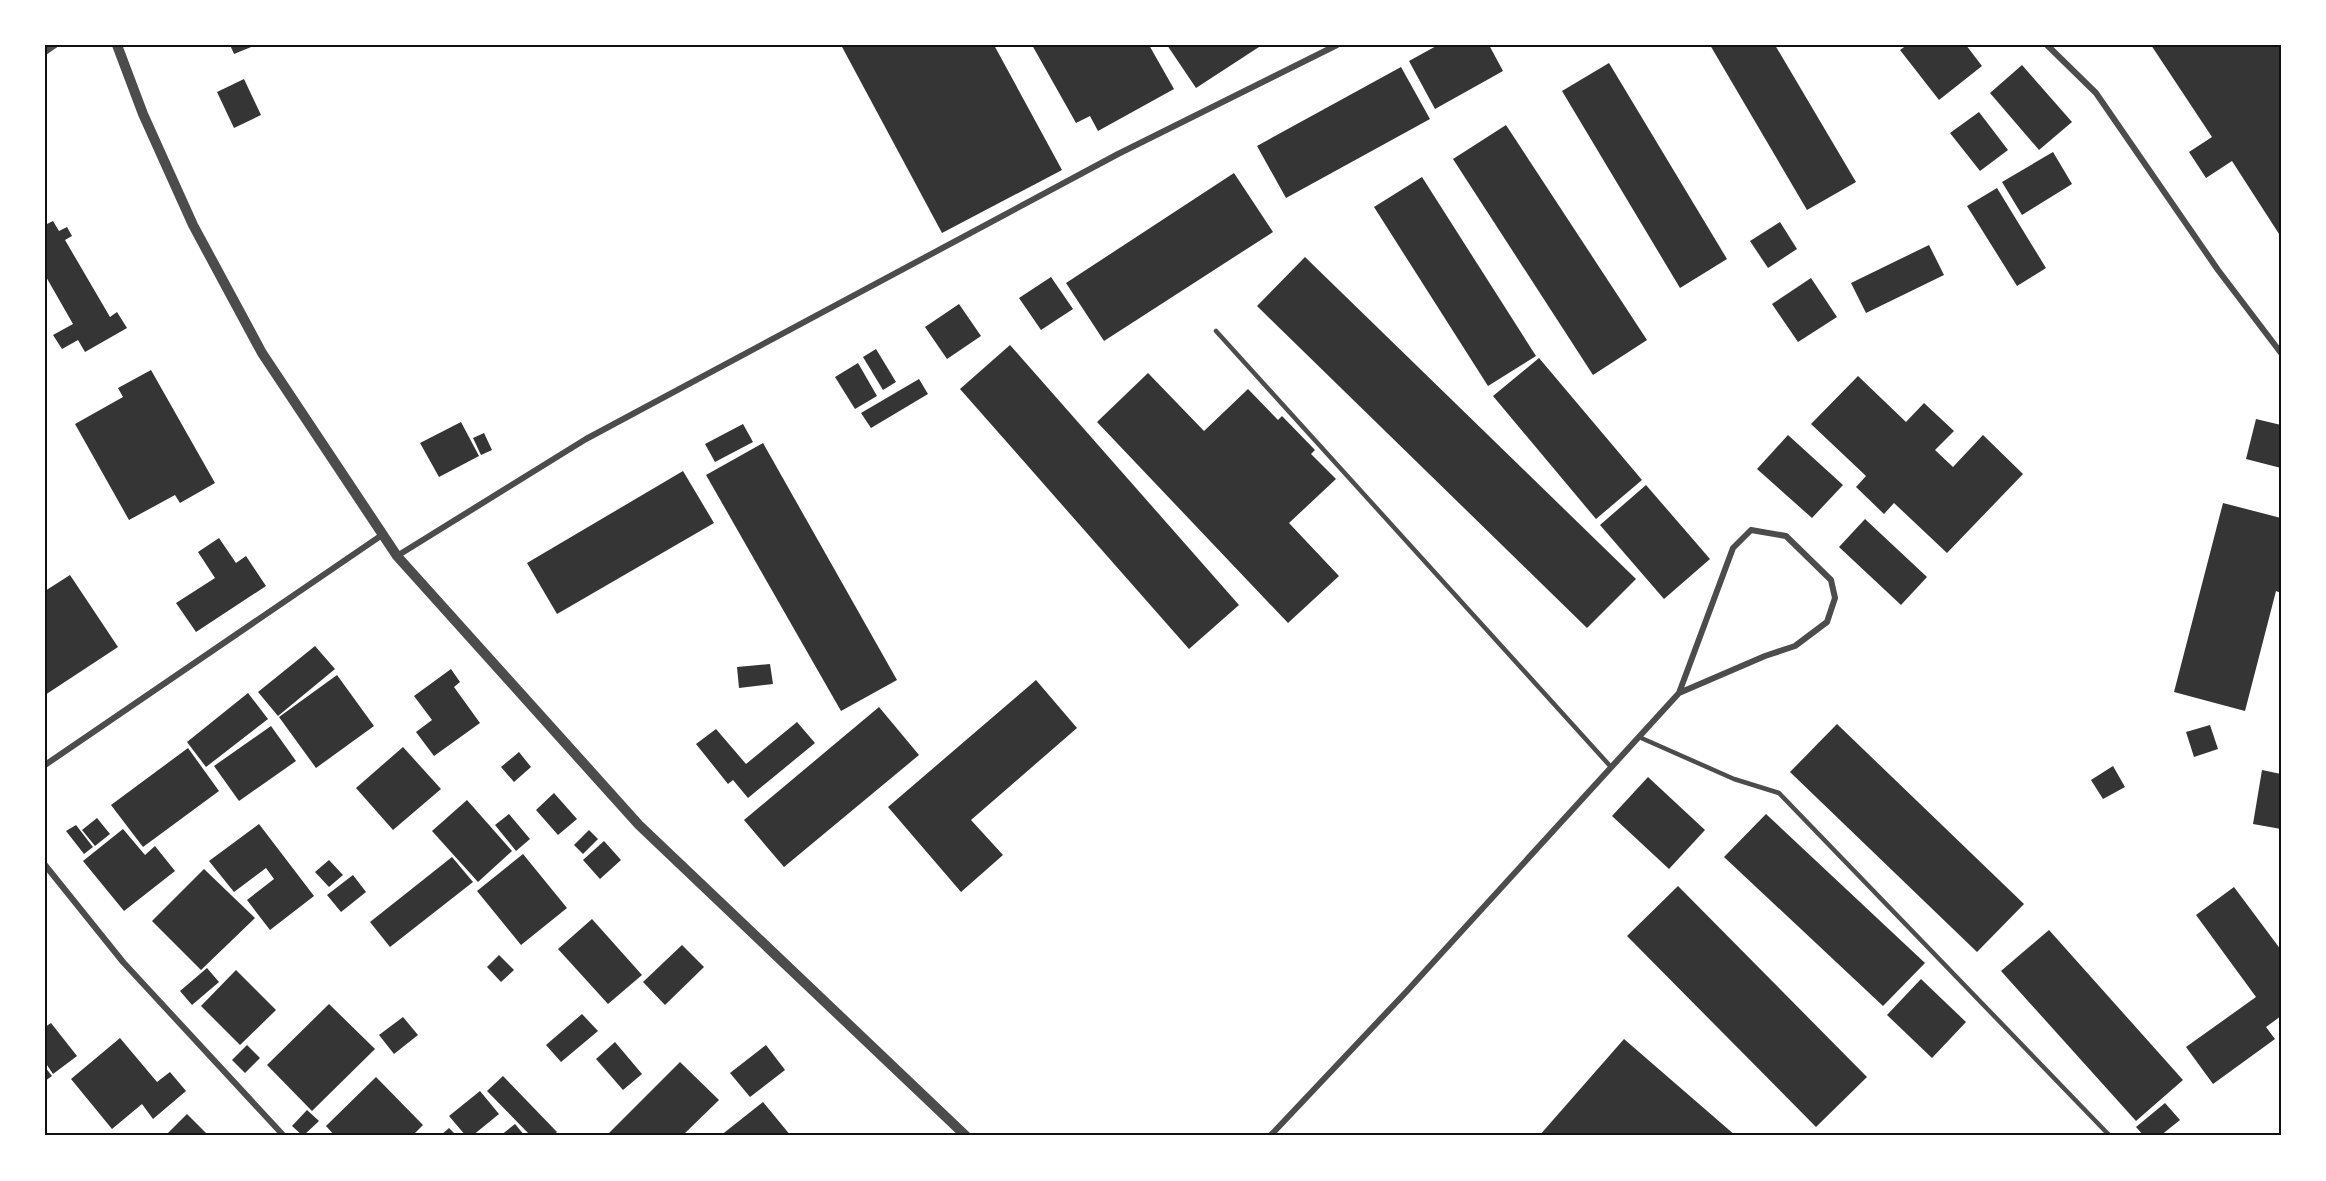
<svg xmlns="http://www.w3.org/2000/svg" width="2326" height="1181" font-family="'Asap Condensed',sans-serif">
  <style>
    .building { fill: #353535 }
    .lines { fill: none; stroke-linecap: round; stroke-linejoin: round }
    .service { stroke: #4c4c4c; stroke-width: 4.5 }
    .minor { stroke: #4c4c4c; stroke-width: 6 }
    .tertiary { stroke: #4c4c4c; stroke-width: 10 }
    .neatline { fill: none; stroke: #111; stroke-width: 2 }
  </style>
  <rect width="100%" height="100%" fill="#fff"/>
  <!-- building -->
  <g class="building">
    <path d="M230,45H256L234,54Z"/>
    <path d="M841,45H994L1062,170L942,233Z"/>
    <path d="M1032,45H1149L1174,89L1098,131L1090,116L1076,123Z"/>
    <path d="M1167,45H1258L1259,47L1196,88Z"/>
    <path d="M1438,45H1489L1503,71L1435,109L1409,61Z"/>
    <path d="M1710,45H1775L1856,182L1807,210Z"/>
    <path d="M1907,45H1966L1982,66L1939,100L1900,50Z"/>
    <path d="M2151,45H2281V237L2232,161L2206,178L2189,152L2212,137Z"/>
    <path d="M1609,63L1727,259L1680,288L1562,91Z"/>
    <path d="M2022,65L2072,122L2039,150L1990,93Z"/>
    <path d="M1401,67L1430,119L1286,198L1257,146Z"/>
    <path d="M244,79L261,115L234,128L217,92Z"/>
    <path d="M1979,112L2008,150L1980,171L1950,133Z"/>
    <path d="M1506,125L1647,340L1593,375L1453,159Z"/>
    <path d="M2053,152L2072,184L2022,215L2002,182Z"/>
    <path d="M1234,173L1273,232L1104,341L1066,283Z"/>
    <path d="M1422,177L1536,356L1488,386L1374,207Z"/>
    <path d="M1997,188L2046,268L2017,286L1967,206Z"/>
    <path d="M53,221L59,231L67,227L72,236L65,240L110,317L117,312L127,328L85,352L78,340L62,349L53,335L73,324L45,275V225Z"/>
    <path d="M1780,222L1797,249L1768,268L1750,241Z"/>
    <path d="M1929,245L1944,275L1866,313L1851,283Z"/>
    <path d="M1305,257L1636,579L1587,628L1257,306Z"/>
    <path d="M1051,277L1073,309L1041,330L1019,298Z"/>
    <path d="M1811,278L1837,317L1798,342L1772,304Z"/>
    <path d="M959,304L981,336L947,359L925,327Z"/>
    <path d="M1010,345L1239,605L1189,649L960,389Z"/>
    <path d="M876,349L896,382L883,390L863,357Z"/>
    <path d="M1539,358L1642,480L1596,519L1493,396Z"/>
    <path d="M858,363L877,396L855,409L835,377Z"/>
    <path d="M151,370L215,483L180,503L175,495L129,520L75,424L123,397L118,388Z"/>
    <path d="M1148,373L1204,431L1248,389L1278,420L1282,416L1315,450L1311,454L1336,479L1289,523L1339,576L1288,623L1097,422Z"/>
    <path d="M1858,376L1906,422L1924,403L1954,431L1935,450L1953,467L1983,435L2023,474L1947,553L1894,503L1884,514L1856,487L1866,476L1811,424Z"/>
    <path d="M919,379L928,394L871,428L861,413Z"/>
    <path d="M2256,419L2281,425V468L2246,459Z"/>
    <path d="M461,422L479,456L439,477L420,443Z"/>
    <path d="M743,424L753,442L715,462L705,444Z"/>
    <path d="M484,433L492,450L481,455L473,438Z"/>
    <path d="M1788,435L1843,485L1812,518L1757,469Z"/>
    <path d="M763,443L897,680L841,711L706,475Z"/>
    <path d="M683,471L714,523L557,614L527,563Z"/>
    <path d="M1646,485L1710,559L1664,599L1600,525Z"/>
    <path d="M2223,503L2281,518V593L2276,591L2245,711L2174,692Z"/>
    <path d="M1865,519L1927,577L1901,605L1839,547Z"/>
    <path d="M219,538L236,563L246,556L266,586L196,632L176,603L215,578L198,552Z"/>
    <path d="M70,575L118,647L45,695V591Z"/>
    <path d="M315,646L335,669L278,716L258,692Z"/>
    <path d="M770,664L773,684L739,688L737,667Z"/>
    <path d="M451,669L460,682L454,687L480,723L434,756L416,732L432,720L414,696Z"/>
    <path d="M337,675L374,726L316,768L279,717Z"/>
    <path d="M1036,680L1077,728L971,820L1003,855L961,892L888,807Z"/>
    <path d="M248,693L268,719L206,767L187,742Z"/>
    <path d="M879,707L919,755L784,867L744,820Z"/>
    <path d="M797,722L815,743L748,798L733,780L728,784L696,744L716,729L746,764Z"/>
    <path d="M1837,724L2024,904L1977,952L1790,772Z"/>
    <path d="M2210,725L2218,749L2194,757L2186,732Z"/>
    <path d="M271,726L296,761L239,801L214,766Z"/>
    <path d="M403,747L441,789L393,830L356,788Z"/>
    <path d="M188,748L219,791L143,847L111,805Z"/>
    <path d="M519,752L531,767L514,782L501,767Z"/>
    <path d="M2113,766L2125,787L2103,799L2091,780Z"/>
    <path d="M2262,770L2281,774V829L2253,824Z"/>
    <path d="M1648,777L1705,830L1669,869L1612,816Z"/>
    <path d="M554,793L577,819L558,835L536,810Z"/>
    <path d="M467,800L512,851L478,882L432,831Z"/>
    <path d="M509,814L530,839L516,851L495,825Z"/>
    <path d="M1766,814L1925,963L1883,1006L1724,857Z"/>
    <path d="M97,818L110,834L95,846L82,830Z"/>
    <path d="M259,824L314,896L270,930L247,900L274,879L266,868L234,892L209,861Z"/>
    <path d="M76,825L93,847L84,854L66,831Z"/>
    <path d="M123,829L145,855L155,846L175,871L124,911L83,861Z"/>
    <path d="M589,830L598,839L583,854L574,845Z"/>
    <path d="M604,841L621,860L600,879L583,860Z"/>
    <path d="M523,854L567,908L521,945L477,891Z"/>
    <path d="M452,857L473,882L390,947L370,922Z"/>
    <path d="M329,860L343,875L329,887L315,872Z"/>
    <path d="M204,869L255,918L201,970L152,921Z"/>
    <path d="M353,875L366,892L341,912L327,895Z"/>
    <path d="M1678,886L1867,1077L1816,1127L1627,936Z"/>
    <path d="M2234,887L2281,950V1016L2266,1027L2275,1039L2213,1084L2186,1047L2256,997L2196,915Z"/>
    <path d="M592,919L642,975L608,1004L558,949Z"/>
    <path d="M2049,930L2183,1080L2136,1121L2001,971Z"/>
    <path d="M682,945L704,967L665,1005L643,982Z"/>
    <path d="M499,955L514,970L501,982L487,967Z"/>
    <path d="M207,968L219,982L192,1005L180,991Z"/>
    <path d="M236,970L276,1010L240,1045L201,1006Z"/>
    <path d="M1921,979L1966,1022L1932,1058L1887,1015Z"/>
    <path d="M329,1004L375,1049L312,1111L267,1065Z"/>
    <path d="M582,1014L598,1031L561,1062L546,1045Z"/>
    <path d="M403,1017L418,1035L394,1054L379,1035Z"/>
    <path d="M51,1023L77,1056L53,1074L45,1062V1027Z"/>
    <path d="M120,1038L157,1082L170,1072L186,1091L153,1119L142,1104L112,1129L71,1079Z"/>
    <path d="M1624,1039L1736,1136H1539Z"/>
    <path d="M615,1042L642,1074L623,1090L596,1059Z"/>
    <path d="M247,1045L260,1058L245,1073L232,1060Z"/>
    <path d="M766,1045L785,1070L750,1097L730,1073Z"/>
    <path d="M680,1062L719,1100L682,1136H606Z"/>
    <path d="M45,1067L52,1076L45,1081Z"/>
    <path d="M503,1076L557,1132L552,1136H531L487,1091Z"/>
    <path d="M376,1077L423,1125L412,1136H335L326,1126Z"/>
    <path d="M480,1091L499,1114L472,1136H466L449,1116Z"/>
    <path d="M763,1102L791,1136H720Z"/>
    <path d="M2165,1103L2180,1120L2160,1136H2144L2136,1127Z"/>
    <path d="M307,1110L319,1121L303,1136L292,1126Z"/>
    <path d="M187,1114L209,1136H165Z"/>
    <path d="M515,1124L525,1136H500Z"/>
    <path d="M449,1128L457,1136H440Z"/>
  </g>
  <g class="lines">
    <!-- service -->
    <g class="service">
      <path d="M1216,331L1611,767"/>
      <path d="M1639,737L1734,779L1779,793L2110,1136"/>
    </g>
    <!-- minor -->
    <g class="minor">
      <path d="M2047,45L2096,93L2218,270L2281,353"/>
      <path d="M45,52L55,45"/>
      <path d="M397,556L586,439L1118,154L1337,45"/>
      <path d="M45,765L382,535"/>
      <path d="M45,865L123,962L284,1136"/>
      <path d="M1270,1136L1407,991L1679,693L1733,548L1751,530L1786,536L1831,580L1835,598L1827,622L1795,646L1765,656L1679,693"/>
    </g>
    <!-- tertiary -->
    <path class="tertiary" d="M117,45L143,114L193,225L262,353L397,556L639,825L966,1136"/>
  </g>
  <!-- border -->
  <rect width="2326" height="1181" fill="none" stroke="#ffffff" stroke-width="93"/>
  <rect x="46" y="46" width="2234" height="1088" class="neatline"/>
</svg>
